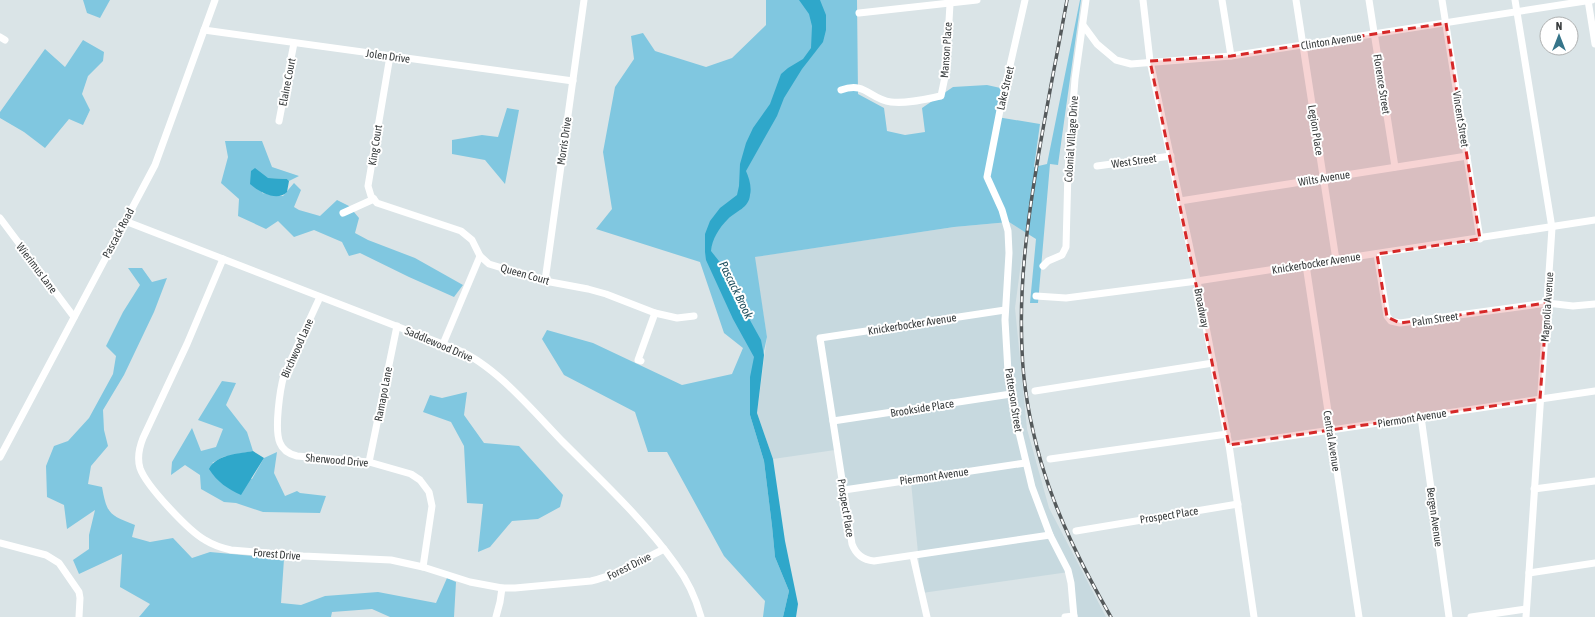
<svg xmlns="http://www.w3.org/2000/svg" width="1595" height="617" font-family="'Asap Condensed',sans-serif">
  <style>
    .built { fill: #c7d9df }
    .green { fill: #80c7e0 }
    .water { fill: #2fa7ca }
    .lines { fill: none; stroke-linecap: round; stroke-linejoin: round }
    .minor { stroke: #fff; stroke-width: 7 }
    .rail-casing { stroke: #54595b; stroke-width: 3.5 }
    .rail { stroke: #fff; stroke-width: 2; stroke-dasharray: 6; stroke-linecap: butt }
    .marked { fill: #d62828; fill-opacity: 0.2; stroke: #d62828; stroke-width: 3; stroke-dasharray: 8 5; stroke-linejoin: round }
    .labels { text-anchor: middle; stroke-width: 4; stroke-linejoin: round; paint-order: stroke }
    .street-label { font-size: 11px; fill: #383c3d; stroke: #fff }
    .water-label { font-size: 12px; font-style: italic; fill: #215160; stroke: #fff }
  </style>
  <rect width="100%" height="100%" fill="#dae4e7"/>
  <!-- built -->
  <path class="built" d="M1009,222L1025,232L1015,308L1027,429L1049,508L1106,617H1074L1069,572L922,593L911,482L842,491L835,450L773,459L757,413L767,337L754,257L954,227Z"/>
  <!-- green -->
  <g class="green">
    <path d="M83,0H110L100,18L87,13Z"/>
    <path d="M766,0H857L858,94L884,108L887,131L905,135L925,132L922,108L953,87L987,85L1005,89L997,117L1040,124L1034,167L1047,164L1080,0H1081L1058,165L1050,164L1038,303H1030L1036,239L1009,222L954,227L755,257L767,337L750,415L764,461L772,526L775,557L789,591L783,617H763L765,601L724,556L667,452H648L635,412L564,375L542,339L547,330L593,343L682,385L732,374L743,348L724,333L700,262L596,229L612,209L603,152L615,87L634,59L631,36L643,33L655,51L706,67L732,58L766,25Z"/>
    <path d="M83,40L104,52L103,61L88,76L82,94L90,110L83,125L69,119L45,148L24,132L0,118V112L45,49L65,67Z"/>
    <path d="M507,108L519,110L505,184L485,160L452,154V140L482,135L498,137Z"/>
    <path d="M225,141H262L272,167L299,176L289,181L287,179L268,178L262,193L277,196H283L294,183L301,190L294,207L299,210L320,216L337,200L349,206L359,218L355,233L368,240L415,258L463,285L454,297L409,277L360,253L349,256L342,242L314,230L294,237L278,221L266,229L238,216L239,199L221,183L228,157Z"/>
    <path d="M128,268H142L152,282L167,278L154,312L124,375L103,410L104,430L108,446L91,466L88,484L102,487C107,515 110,515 135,525L132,537L150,542L173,538L192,558L210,552L284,559L281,603L301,605L325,596L378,592L436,603L447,578L456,582L454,617H390L372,609L332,612L331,617H139L150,604L120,587L122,554L79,574L73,560L89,549V535L95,510L67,529L64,505L47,497L46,466L54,446L68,441L89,418L113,374L116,356L106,346L123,312L140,285Z"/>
    <path d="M222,381L236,383L226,405L247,432L253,451L223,457L212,463L252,479L264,458L277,452L274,473L285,496L297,491L300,493L326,496L320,513L263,512L236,503L224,502L201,489L200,475L185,465L171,475L172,462L192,428L201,451L216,447L223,429L198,420Z"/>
    <path d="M467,392L464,415L484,443L519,446L563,495L560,507L538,519L512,521L490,547L478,552L483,504L467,503L464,446L451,422L423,412L430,395L442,398Z"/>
  </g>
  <!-- water -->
  <g class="water">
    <path d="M799,0H820L826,15V30L823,42L802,69L784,98L777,116L746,171C749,178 752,187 750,195C749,208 736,211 728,219C719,228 712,239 711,251L730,275L746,313L761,340L764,355L757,413L773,459L785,541L798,604L796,617H783L789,591L775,557L772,526L764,461L750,415V377L754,357L733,319L706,260L705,252V234L710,221L720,208L737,195L739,186L740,164L746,143L753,128L770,104L781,74L788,68L803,59L811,48L812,26L809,14Z"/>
    <path d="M255,168L268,178L287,179L289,181L287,192C277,202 259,192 250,184L251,171Z"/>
    <path d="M253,451L264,458L241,495C228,489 217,482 209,469C217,454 238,454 253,451Z"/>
  </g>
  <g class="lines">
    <!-- minor -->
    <g class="minor">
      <path d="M1025,0L1001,105L987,177L1002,210L1008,231L1009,253L1005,320L1008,372L1013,407L1032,487L1050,535L1068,570L1071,583L1074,617"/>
      <path d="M1143,0L1150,61L1197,281L1229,445L1254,617"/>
      <path d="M1222,0L1231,56"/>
      <path d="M1296,0L1336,260"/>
      <path d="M1369,0L1395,167"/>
      <path d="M1442,0L1480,239"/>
      <path d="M1515,0L1552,228L1526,617"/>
      <path d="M1588,0L1595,44"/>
      <path d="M859,13L977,0"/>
      <path d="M1083,25L1097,44L1116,60L1131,64L1231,56L1592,0"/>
      <path d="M204,30L573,81"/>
      <path d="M0,37L5,40"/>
      <path d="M390,56L368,186L371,196L377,203L461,231L472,240L480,256L489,264L545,281L588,289L606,294L655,313L677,318L694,316"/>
      <path d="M841,90C866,81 869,99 891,102C907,104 926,99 941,96L946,72L950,4"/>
      <path d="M279,121L294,43"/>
      <path d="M1097,166L1171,156"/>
      <path d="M1180,201L1467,156"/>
      <path d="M343,213L374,199"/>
      <path d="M0,218L74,317"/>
      <path d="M125,221L458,350C496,366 534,412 563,442C602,481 644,520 676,565C688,581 696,599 701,617"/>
      <path d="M1377,254L1387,316L1391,321L1400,323L1547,303L1573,306L1595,304"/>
      <path d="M223,259L187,344L143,438C139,448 137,458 140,468C146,486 189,531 205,540C213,545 222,548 231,550L303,556L391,560L423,567L470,582L502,588H515L591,581C617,575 640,561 664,549"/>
      <path d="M1306,265L1359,617"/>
      <path d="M1043,266L1048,261L1062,255L1066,247L1068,170L1075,79L1086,0"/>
      <path d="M545,281L584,0"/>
      <path d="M1036,296L1066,298L1197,281L1595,220"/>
      <path d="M320,297L284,375C280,389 274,430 280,443C283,451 289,454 297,456L369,462L411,474L420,480L429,492L432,506L423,567"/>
      <path d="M1005,310L820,338L852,544C856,555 863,560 874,561L1050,535"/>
      <path d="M443,344L480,256"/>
      <path d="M641,361L638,360L655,313"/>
      <path d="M1035,391L1213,363"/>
      <path d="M1421,417L1449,617"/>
      <path d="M833,421L1011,394"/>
      <path d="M1229,445L1595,391"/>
      <path d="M0,457L155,165L215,0"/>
      <path d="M1050,459L1227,434"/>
      <path d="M369,462L397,326"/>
      <path d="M1534,489L1595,481"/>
      <path d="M844,490L1025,463"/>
      <path d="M1076,531L1238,504"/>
      <path d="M0,543L46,555L59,563L79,592L80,598L79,617"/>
      <path d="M913,556L927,617"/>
      <path d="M1529,573L1595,563"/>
      <path d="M496,617L500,602L502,588"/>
      <path d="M1065,617L1074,616"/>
      <path d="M1471,617L1526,609"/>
    </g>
    <defs>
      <path id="rail" d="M1067,0C1057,55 1046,109 1037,164C1027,225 1019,286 1022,349C1023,385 1031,427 1041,462C1057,517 1083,568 1111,617"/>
    </defs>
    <!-- rail casing -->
    <use href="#rail" class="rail-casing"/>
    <!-- rail -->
    <use href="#rail" class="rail"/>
  </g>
  <!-- marked area -->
  <path class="marked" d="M1446,23L1480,239L1377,254L1387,317L1400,323L1547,303L1540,399L1229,445L1150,61L1231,56Z"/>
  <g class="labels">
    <!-- street labels -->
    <g class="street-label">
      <text transform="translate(1331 41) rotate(-9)" y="4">Clinton Avenue</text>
      <text transform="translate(946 50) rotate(-86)" y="4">Manson Place</text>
      <text transform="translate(388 56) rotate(8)" y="4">Jolen Drive</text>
      <text transform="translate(287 82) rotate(-79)" y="4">Elaine Court</text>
      <text transform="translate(1382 84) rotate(81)" y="4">Florence Street</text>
      <text transform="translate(1005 88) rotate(-77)" y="4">Lake Street</text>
      <text transform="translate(1461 119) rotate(81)" y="4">Vincent Street</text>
      <text transform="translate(1316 130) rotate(81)" y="4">Legion Place</text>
      <text transform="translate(1071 139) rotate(-86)" y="4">Colonial Village Drive</text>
      <text transform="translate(564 141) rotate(-82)" y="4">Morris Drive</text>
      <text transform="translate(375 145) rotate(-81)" y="4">King Court</text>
      <text transform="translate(1134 161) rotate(-8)" y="4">West Street</text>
      <text transform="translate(1324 178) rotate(-9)" y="4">Wilts Avenue</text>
      <text transform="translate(118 233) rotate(-62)" y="4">Pascack Road</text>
      <text transform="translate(1316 263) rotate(-9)" y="4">Knickerbocker Avenue</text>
      <text transform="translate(37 268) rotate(53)" y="4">Wierimus Lane</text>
      <text transform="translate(525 274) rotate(16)" y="4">Queen Court</text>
      <text transform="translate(1547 307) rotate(-86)" y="4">Magnolia Avenue</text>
      <text transform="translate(1202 308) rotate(79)" y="4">Broadway</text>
      <text transform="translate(1435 319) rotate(-8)" y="4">Palm Street</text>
      <text transform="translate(912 324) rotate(-9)" y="4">Knickerbocker Avenue</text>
      <text transform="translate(439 344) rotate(23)" y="4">Saddlewood Drive</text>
      <text transform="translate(297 348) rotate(-66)" y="4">Birchwood Lane</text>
      <text transform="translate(383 394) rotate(-79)" y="4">Ramapo Lane</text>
      <text transform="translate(1014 400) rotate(81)" y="4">Patterson Street</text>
      <text transform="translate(922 408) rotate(-9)" y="4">Brookside Place</text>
      <text transform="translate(1412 418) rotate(-9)" y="4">Piermont Avenue</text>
      <text transform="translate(1332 441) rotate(81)" y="4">Central Avenue</text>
      <text transform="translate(337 460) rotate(5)" y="4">Sherwood Drive</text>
      <text transform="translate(934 476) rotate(-8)" y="4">Piermont Avenue</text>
      <text transform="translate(846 508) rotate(81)" y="4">Prospect Place</text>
      <text transform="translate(1169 515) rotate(-9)" y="4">Prospect Place</text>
      <text transform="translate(1435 517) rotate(82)" y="4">Bergen Avenue</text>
      <text transform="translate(277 554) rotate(5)" y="4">Forest Drive</text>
      <text transform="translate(629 566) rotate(-26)" y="4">Forest Drive</text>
    </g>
    <!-- water labels -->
    <g class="water-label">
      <text transform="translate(736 290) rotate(64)" y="4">Pascack Brook</text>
    </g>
  </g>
  <!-- north arrow -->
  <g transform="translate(1559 36)"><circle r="19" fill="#ffffff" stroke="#afb1b1"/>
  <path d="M0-3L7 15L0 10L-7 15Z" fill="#36758a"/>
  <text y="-6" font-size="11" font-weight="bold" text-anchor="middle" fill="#383c3d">N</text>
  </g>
</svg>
